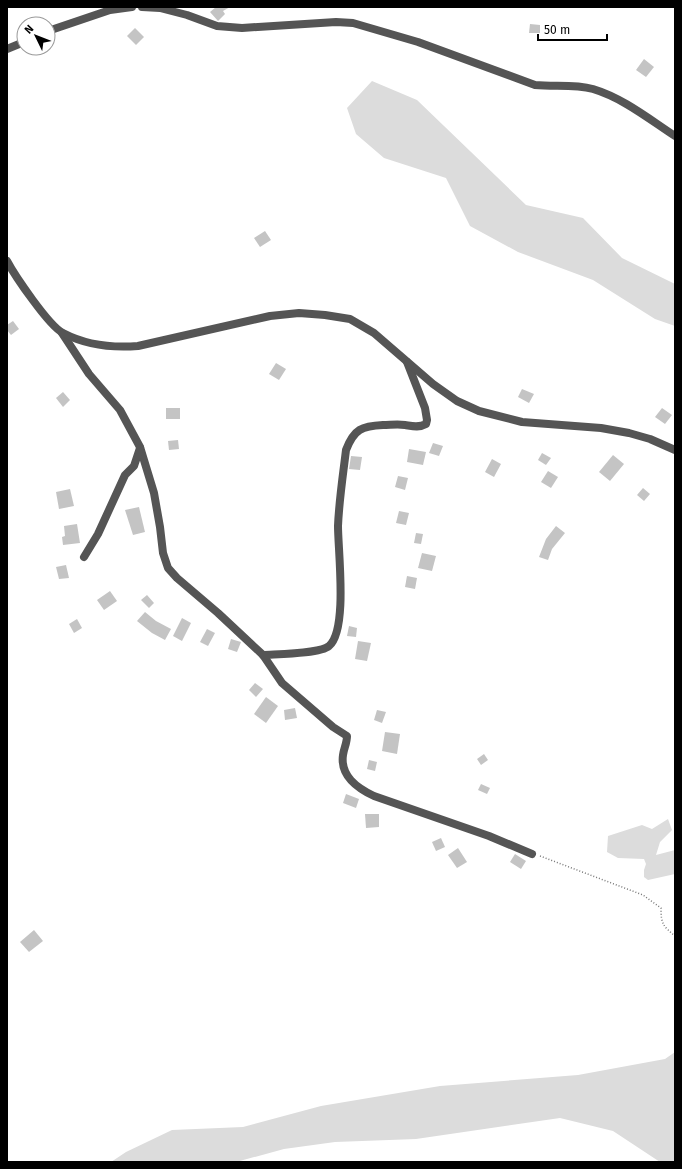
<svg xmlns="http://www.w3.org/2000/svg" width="682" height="1169" font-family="'Fira Sans',sans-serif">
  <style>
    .green { fill: #dcdcdc }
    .building { fill: #c4c4c4 }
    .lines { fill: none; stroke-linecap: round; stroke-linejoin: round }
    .path { stroke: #777; stroke-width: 1.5; stroke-dasharray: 1 2; stroke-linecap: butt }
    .minor { stroke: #555; stroke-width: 8 }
    .tertiary { stroke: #555; stroke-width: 8 }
  </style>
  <rect width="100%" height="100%" fill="#fff"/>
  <!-- green -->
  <g class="green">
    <path d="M372,81L417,100L526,205L583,218L622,258L675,284V326L655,319L593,280L518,252L470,226L446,178L384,158L356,134L347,108Z"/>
    <path d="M668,819L672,830L660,842L656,855L675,850V874L648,880L644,877V870L646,864L644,859L618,858L607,852L608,836L642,825L652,829Z"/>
    <path d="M675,1052V1162H660L613,1131L560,1118L416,1139L335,1142L284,1149L236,1162H111L126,1152L172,1130L243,1127L321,1106L440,1086L578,1075L665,1059Z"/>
  </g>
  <!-- building -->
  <g class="building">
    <path d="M216,7H230L223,11L225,14L218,21L210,12Z"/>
    <path d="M530,24L540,25V33H529Z"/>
    <path d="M135,28L144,37L136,45L127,36Z"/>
    <path d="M644,59L654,67L646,77L636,70Z"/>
    <path d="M265,231L271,240L260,247L254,238Z"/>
    <path d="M13,321L19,329L11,335L7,330V325Z"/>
    <path d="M276,363L286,369L279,380L269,374Z"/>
    <path d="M522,389L534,394L529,403L518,397Z"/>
    <path d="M63,392L70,400L63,407L56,398Z"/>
    <rect x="166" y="408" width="14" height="11"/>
    <path d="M662,408L672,415L665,424L655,417Z"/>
    <path d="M178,440L179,449L169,450L168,441Z"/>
    <path d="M433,443L443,446L439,456L429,453Z"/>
    <path d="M409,449L426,452L423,465L407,462Z"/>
    <path d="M542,453L551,458L546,465L538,460Z"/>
    <path d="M613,455L624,464L610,481L599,472Z"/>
    <path d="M351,456L362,457L360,470L349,469Z"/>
    <path d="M492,459L501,464L494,477L485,472Z"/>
    <path d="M548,471L558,477L551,488L541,482Z"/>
    <path d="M398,476L408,478L405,490L395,487Z"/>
    <path d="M643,488L650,494L644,501L637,495Z"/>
    <path d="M70,489L74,506L59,509L56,492Z"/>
    <path d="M139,507L145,532L133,535L125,510Z"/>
    <path d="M399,511L409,513L406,525L396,523Z"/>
    <path d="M77,524L80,543L63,545L62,537L65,536L64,526Z"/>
    <path d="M556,526L565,533L552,549L548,560L539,557L546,539Z"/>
    <path d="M416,533L423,534L421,544L414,543Z"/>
    <path d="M422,553L436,556L432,571L418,568Z"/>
    <path d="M66,565L69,578L59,579L56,567Z"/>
    <path d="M407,576L417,578L415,589L405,587Z"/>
    <path d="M110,591L117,601L104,610L97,600Z"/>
    <path d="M147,595L154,603L149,608L141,600Z"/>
    <path d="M145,612L156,621L171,629L165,640L152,633L137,621Z"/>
    <path d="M182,618L191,623L182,641L173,636Z"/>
    <path d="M77,619L82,628L74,633L69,624Z"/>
    <path d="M349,626L357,628L356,637L347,636Z"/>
    <path d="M207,629L215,633L208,646L200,642Z"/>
    <path d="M231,639L241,642L237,652L228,649Z"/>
    <path d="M358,641L371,643L367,661L355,659Z"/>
    <path d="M255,683L263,689L256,697L249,690Z"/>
    <path d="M266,697L278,706L266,723L254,714Z"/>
    <path d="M295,708L297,718L285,720L284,710Z"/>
    <path d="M377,710L386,712L382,723L374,720Z"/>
    <path d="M385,732L400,734L397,754L382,751Z"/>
    <path d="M484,754L488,760L481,765L477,759Z"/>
    <path d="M369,760L377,762L375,771L367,769Z"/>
    <path d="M481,784L490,788L487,794L478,790Z"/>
    <path d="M346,794L359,799L356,808L343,803Z"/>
    <path d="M365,814H379V827L366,828Z"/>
    <path d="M441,838L445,847L436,851L432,842Z"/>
    <path d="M458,848L467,862L457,868L448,855Z"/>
    <path d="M515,854L526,861L521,869L510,862Z"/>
    <path d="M34,930L43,941L29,952L20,942Z"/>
  </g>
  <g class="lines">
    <!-- path -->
    <path class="path" d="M540,856L643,895L661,908C661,924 663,926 675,936"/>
    <!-- minor -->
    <g class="minor">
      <path d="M142,7L160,8L187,15L217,26L242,28L336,22L353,23L418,42L535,85C554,87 574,84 593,89C623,98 649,119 675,136"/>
      <path d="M48,31L110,10L132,7"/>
      <path d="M7,49L24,42"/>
      <path d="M62,333L89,374L120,410L140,447L154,493L160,527L163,553L168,568L177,578L218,613L263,655L282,683L333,727L347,736C347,743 344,748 343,755C340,776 357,788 374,796L489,836L532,854"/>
      <path d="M84,557L98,534L125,475L134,466L140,448"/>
      <path d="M263,655C276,654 320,654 329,646C348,630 338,551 338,526C339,501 343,475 346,450C354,429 362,426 383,425C390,425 398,424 405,425C412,426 419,428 426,424L427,420L425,408L407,362"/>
    </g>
    <!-- tertiary -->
    <path class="tertiary" d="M7,261C15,276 49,326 63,333C86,345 113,348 138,346L270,316L299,313L325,315L350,319L374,333L433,384L457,401L479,411L522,422L601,428L629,433L650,439L675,450"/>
  </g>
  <!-- border -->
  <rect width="682" height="1169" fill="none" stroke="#000000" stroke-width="16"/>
  <!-- north arrow -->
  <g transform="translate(36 36) rotate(313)"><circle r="19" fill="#ffffff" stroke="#999999"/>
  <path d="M0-3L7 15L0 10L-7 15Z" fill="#000000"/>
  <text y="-6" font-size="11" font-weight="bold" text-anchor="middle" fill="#000000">N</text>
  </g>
  <!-- scale -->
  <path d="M538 34v6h69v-6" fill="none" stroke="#000000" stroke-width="2"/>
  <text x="544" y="34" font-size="12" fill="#000000" stroke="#ffffff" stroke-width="3" paint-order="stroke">50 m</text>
</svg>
